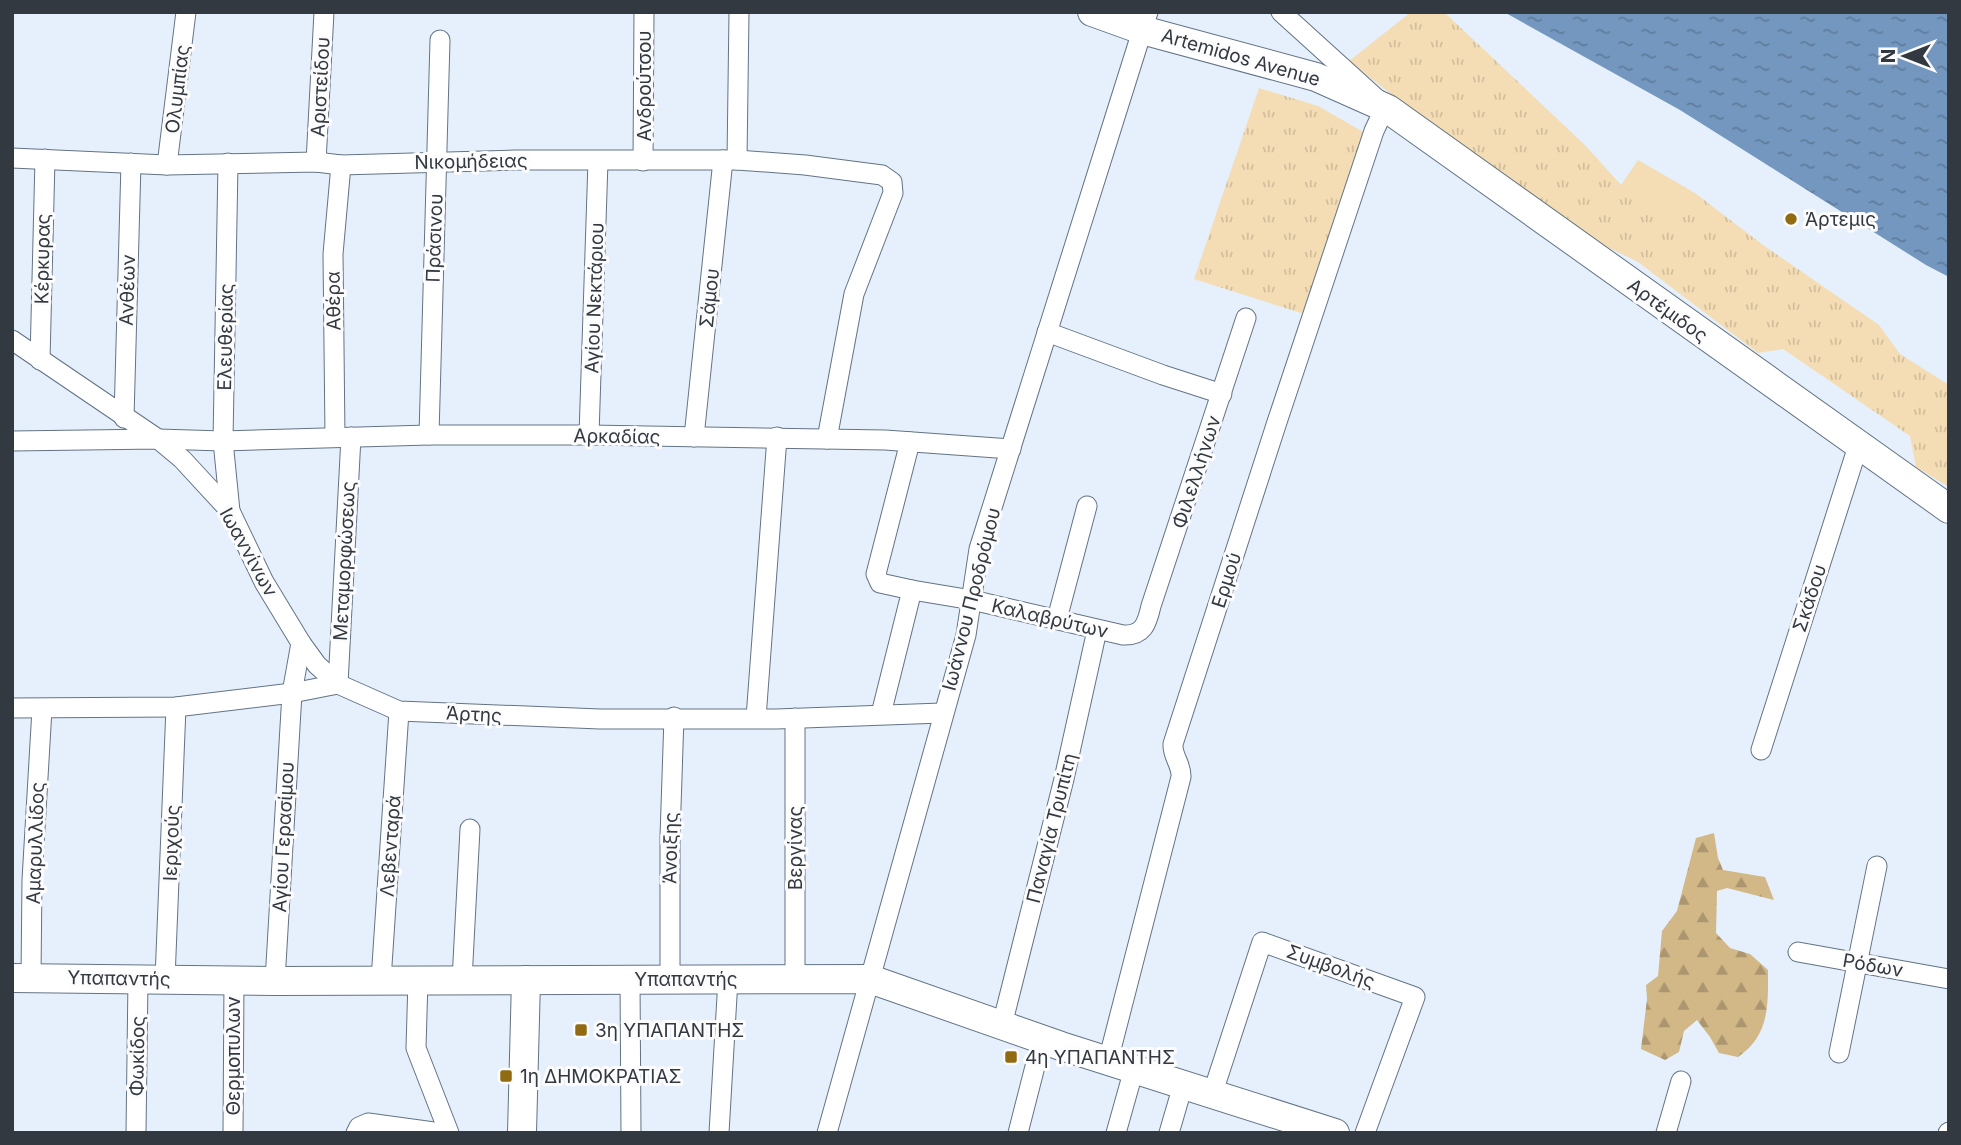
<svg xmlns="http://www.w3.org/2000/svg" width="1961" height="1145" font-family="Inter,sans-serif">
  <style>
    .forest { fill: url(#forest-firs) }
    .park { fill: url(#park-tufts) }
    .pitch { fill: #f4ddb4 }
    .water { fill: url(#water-ripples) }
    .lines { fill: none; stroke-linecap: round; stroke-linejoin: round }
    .street-casing { stroke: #637384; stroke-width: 21 }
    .secondary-casing { stroke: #637384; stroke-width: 30 }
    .street { stroke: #fff; stroke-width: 19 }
    .secondary { stroke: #fff; stroke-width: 28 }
    .poi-dot { fill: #916b12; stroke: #fcfcfc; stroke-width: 2.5 }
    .labels { text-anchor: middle; stroke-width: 6; stroke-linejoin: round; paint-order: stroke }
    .street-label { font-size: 19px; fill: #323940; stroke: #fcfcfc }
    .poi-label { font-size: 19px; fill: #323940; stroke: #fcfcfc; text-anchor: start }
  </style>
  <defs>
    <pattern id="forest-firs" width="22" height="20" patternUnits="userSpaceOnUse" patternTransform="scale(1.75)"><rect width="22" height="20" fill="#d2b787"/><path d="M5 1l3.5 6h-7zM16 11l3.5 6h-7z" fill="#ab9670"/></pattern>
    <pattern id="park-tufts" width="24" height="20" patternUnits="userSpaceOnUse" patternTransform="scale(1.75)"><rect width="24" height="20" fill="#f4ddb4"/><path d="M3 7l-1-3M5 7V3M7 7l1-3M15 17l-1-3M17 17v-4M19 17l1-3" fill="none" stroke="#d2be9c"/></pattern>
    <pattern id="water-ripples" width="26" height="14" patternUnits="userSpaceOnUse" patternTransform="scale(1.75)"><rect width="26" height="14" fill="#7397be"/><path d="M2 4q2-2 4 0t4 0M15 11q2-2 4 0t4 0" fill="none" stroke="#5f7c9c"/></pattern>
  </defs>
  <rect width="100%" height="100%" fill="#e5f0fc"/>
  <!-- forest -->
  <path class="forest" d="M1714,833L1718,858L1723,870L1765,877L1774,900L1727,888L1717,891L1716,933L1730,948L1750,954L1768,970C1768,1005 1770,1035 1738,1057L1719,1053L1710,1037L1697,1020L1684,1031L1679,1052L1665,1060L1641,1049L1647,999L1646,985L1658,976L1662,931L1677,911L1696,838Z"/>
  <!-- park -->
  <g class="park">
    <path d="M1411,12H1444L1585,145L1621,185L1638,160L1695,193L1763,245L1879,325L1900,354L1949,385V487L1916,467L1910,436L1783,349L1758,353L1638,262L1591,239L1444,142L1396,98L1349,61Z"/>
    <path d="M1259,88L1318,106L1367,134L1304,314L1194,279Z"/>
  </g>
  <!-- pitch -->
  <path class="pitch" d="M1639,162L1665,177L1654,198L1666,179L1692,194L1675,223L1622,190Z"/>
  <!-- water -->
  <path class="water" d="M1504,12H1949V277L1926,265L1680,110Z"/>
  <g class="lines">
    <defs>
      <g id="street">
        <path d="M12,158L167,165L316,162L341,165L515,160H737L805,165L882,175L892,182L893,193L854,294L827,439"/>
        <path d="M737,160L739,12"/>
        <path d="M643,161L644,12"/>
        <path d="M316,162L324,12"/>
        <path d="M228,163L223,441L230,511"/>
        <path d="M167,165L186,12"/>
        <path d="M1047,332L1163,375L1222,394"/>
        <path d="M12,340L158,439L182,459L230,511L264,582L301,643L292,693L275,981"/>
        <path d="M40,360L45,159"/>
        <path d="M124,418L131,163"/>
        <path d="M429,435L440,40"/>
        <path d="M589,435L598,161"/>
        <path d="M335,437L333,254L341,165"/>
        <path d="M694,437L723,160"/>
        <path d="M12,441L158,439L223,441L429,435H589L885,440L1011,449"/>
        <path d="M912,590L972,600L1123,635C1143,636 1147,624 1151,606L1246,318"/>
        <path d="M1057,619L1087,506"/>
        <path d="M301,643L317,665L338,684"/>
        <path d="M338,684L351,437"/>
        <path d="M12,708L176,707L292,693L338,684L399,711L600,719H776L942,713"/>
        <path d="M881,714L912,590L880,583L876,574L910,442"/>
        <path d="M756,718L777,437"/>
        <path d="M795,718V979"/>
        <path d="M1761,750L1858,446"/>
        <path d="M1798,952L1949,979"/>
        <path d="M31,977L32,880L42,709"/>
        <path d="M165,979L176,707"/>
        <path d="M630,979L631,1133"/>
        <path d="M670,979V837L674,717"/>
        <path d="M381,980L399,711"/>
        <path d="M418,980L416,1048L449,1133"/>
        <path d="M462,980L470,829"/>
        <path d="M1002,1025L1064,779L1097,630"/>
        <path d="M1839,1053L1877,866"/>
        <path d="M1108,1061L1181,777C1182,765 1172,756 1173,744L1277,422L1374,131L1381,116L1388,109L1281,12"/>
        <path d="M1212,1095L1262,942L1415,997L1365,1133"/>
        <path d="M136,1133L138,979"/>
        <path d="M233,1133L234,980"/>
        <path d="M356,1133L359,1127L368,1123L441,1133"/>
        <path d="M719,1133L728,979"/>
        <path d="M827,1133L966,635L979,549L1148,12"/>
        <path d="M1018,1133L1042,1039"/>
        <path d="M1116,1133L1134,1069"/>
        <path d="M1169,1133L1183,1085"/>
        <path d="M1666,1133L1681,1081"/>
        <path d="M1948,1133L1949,1132"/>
      </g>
      <g id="secondary">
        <path d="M1092,12L1142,30L1316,77L1388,109L1949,509"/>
        <path d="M12,978L275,981L870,979L1061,1046L1335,1133"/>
        <path d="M522,1133L526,980"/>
      </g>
    </defs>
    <!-- street casing -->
    <use href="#street" class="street-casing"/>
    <!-- secondary casing -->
    <use href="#secondary" class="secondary-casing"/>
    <!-- street -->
    <use href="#street" class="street"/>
    <!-- secondary -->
    <use href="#secondary" class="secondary"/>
  </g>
  <!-- markers -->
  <g class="poi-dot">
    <circle cx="1791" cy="219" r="7"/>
    <rect x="574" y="1023" width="14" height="14" rx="3.5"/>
    <rect x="1004" y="1050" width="14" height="14" rx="3.5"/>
    <rect x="499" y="1069" width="14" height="14" rx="3.5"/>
  </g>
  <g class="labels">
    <!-- street labels -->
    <g class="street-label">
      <text transform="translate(1241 57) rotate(16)" y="7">Artemidos Avenue</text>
      <text transform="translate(644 86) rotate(-90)" y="7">Ανδρούτσου</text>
      <text transform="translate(320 87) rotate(-87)" y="7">Αριστείδου</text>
      <text transform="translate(177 89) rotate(-83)" y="7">Ολυμπίας</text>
      <text transform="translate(471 161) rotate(-1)" y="7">Νικομήδειας</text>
      <text transform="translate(434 238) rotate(-88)" y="7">Πράσινου</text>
      <text transform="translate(42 259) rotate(-89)" y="7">Κέρκυρας</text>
      <text transform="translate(127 290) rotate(-88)" y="7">Ανθέων</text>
      <text transform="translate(594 298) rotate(-88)" y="7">Αγίου Νεκτάριου</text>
      <text transform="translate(709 298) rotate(-84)" y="7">Σάμου</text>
      <text transform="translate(333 301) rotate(-91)" y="7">Αθέρα</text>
      <text transform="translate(1668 310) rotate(36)" y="7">Αρτέμιδος</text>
      <text transform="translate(225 337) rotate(-89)" y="7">Ελευθερίας</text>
      <text transform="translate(617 436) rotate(1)" y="7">Αρκαδίας</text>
      <text transform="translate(1196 472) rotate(-72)" y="7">Φιλελλήνων</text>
      <text transform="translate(249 552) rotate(61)" y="7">Ιωαννίνων</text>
      <text transform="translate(344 561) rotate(-87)" y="7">Μεταμορφώσεως</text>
      <text transform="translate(1226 580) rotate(-72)" y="7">Ερμού</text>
      <text transform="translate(1809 598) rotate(-72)" y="7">Σκάδου</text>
      <text transform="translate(971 599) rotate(-76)" y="7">Ιωάννου Προδρόμου</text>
      <text transform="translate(1050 618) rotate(13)" y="7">Καλαβρύτων</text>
      <text transform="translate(474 714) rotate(3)" y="7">Άρτης</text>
      <text transform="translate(1051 828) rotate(-76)" y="7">Παναγία Τρυπίτη</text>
      <text transform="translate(283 837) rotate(-87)" y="7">Αγίου Γερασίμου</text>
      <text transform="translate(35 843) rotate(-88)" y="7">Αμαρυλλίδος</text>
      <text transform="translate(171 843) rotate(-88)" y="7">Ιεριχούς</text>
      <text transform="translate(390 846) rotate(-86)" y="7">Λεβενταρά</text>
      <text transform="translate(670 848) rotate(-89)" y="7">Άνοιξης</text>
      <text transform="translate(795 848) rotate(-90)" y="7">Βεργίνας</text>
      <text transform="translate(1873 965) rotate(10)" y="7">Ρόδων</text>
      <text transform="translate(1331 966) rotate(20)" y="7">Συμβολής</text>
      <text transform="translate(119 978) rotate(1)" y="7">Υπαπαντής</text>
      <text x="686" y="986">Υπαπαντής</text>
      <text transform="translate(137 1056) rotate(-89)" y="7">Φωκίδος</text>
      <text transform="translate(233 1056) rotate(-90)" y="7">Θερμοπυλων</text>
    </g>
    <!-- poi labels -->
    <g class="poi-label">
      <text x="1805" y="226">Άρτεμις</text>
      <text x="595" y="1037">3η ΥΠΑΠΑΝΤΗΣ</text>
      <text x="1025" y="1064">4η ΥΠΑΠΑΝΤΗΣ</text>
      <text x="520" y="1083">1η ΔΗΜΟΚΡΑΤΙΑΣ</text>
    </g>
  </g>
  <!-- border -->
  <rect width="1961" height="1145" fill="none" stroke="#323940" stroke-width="28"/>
  <!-- north arrow -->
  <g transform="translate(1905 56) rotate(270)" stroke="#fcfcfc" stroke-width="5" paint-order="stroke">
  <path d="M0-5L12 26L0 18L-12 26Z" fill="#323940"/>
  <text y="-10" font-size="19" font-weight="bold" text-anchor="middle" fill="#323940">N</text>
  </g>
</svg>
